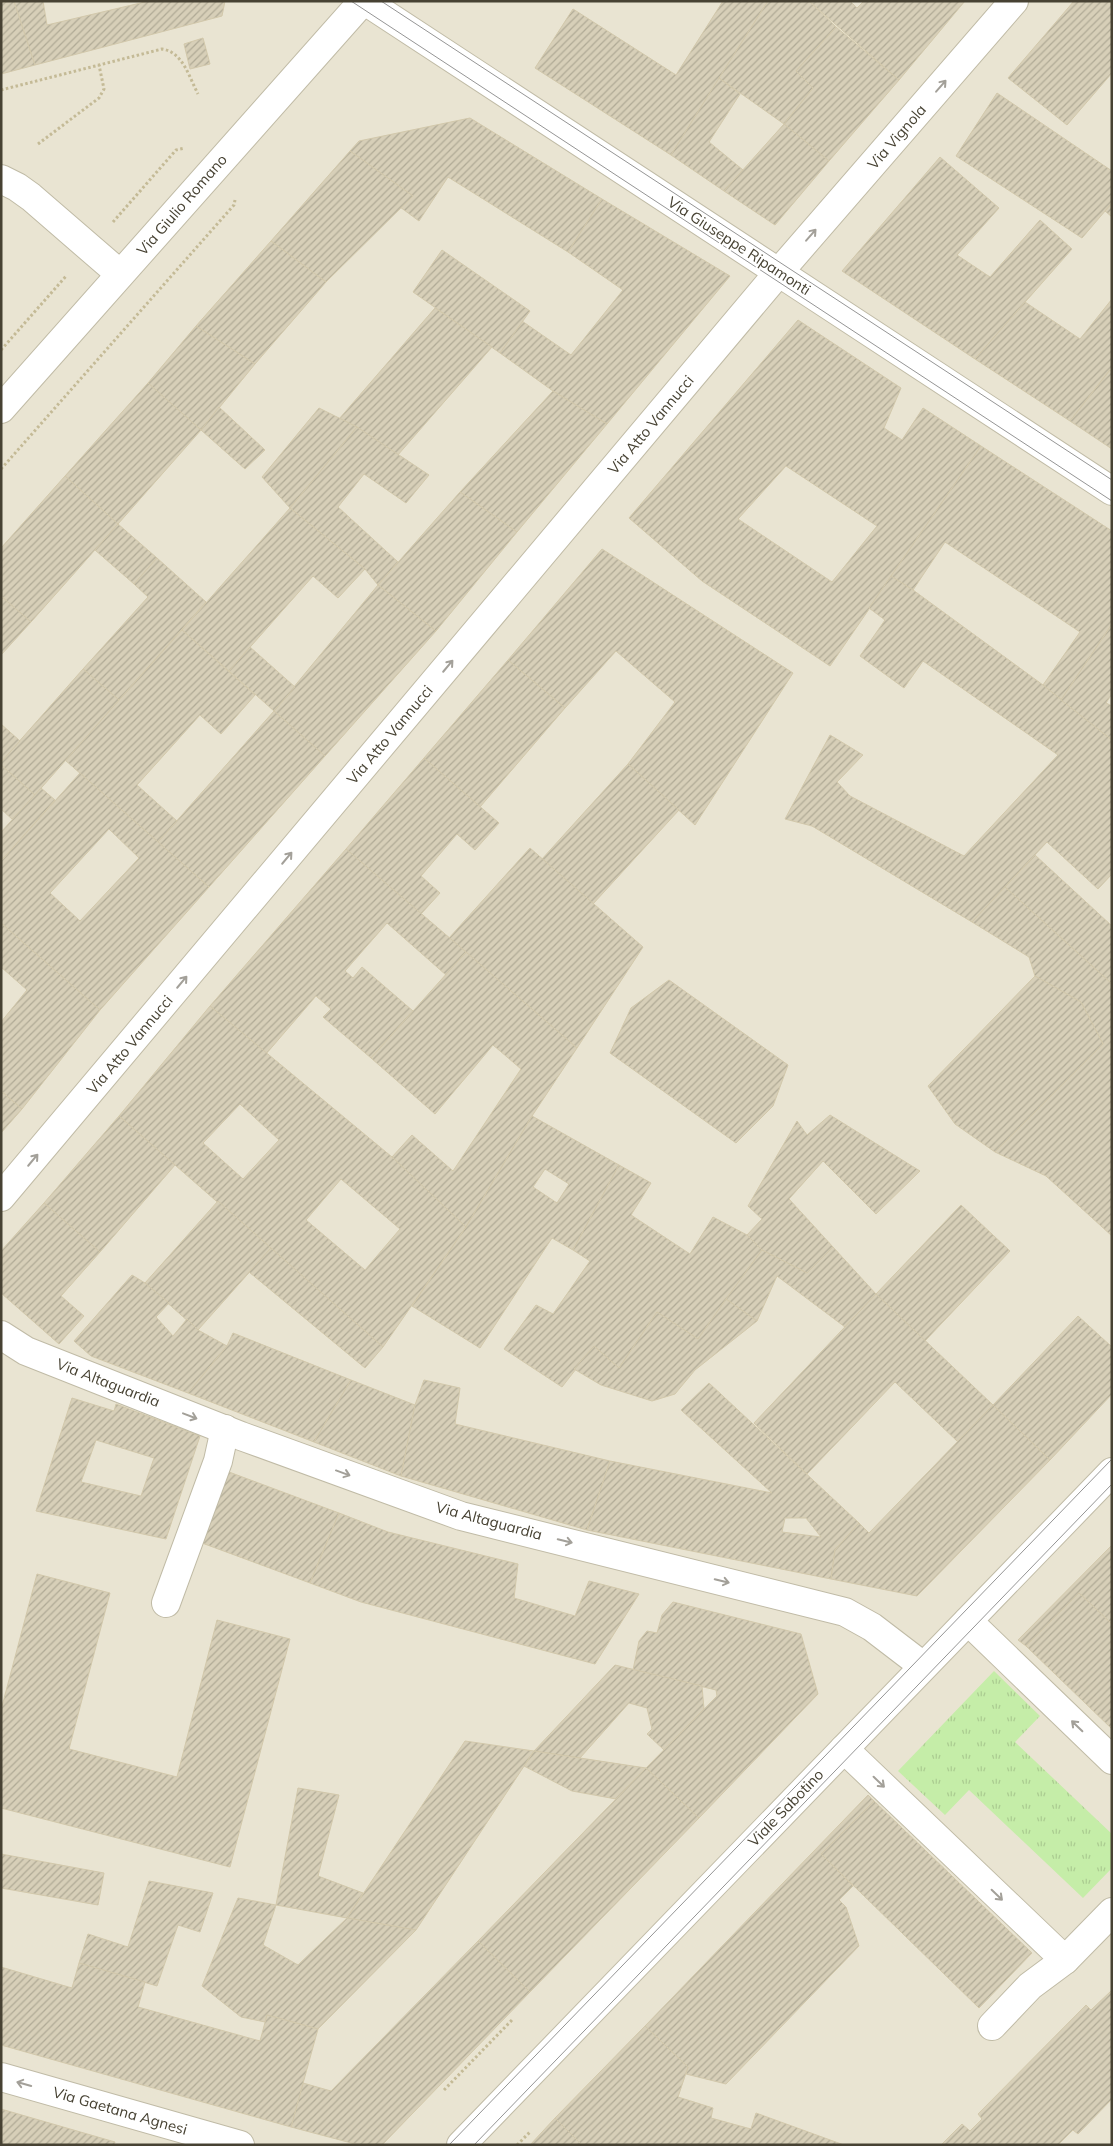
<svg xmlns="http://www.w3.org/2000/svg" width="1113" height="2146" font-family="Mulish,sans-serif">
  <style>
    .residential { fill: #e9e4d2 }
    .grass { fill: url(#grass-tufts) }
    .building { fill: url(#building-hatch); stroke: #d2c8ab; fill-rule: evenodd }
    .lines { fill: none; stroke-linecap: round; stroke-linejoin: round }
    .minor-casing { stroke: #c0bba6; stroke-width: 30 }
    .path { stroke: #c4ba96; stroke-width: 3; stroke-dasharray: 2.5 2.5; stroke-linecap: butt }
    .minor { stroke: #fff; stroke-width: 28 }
    .tram { stroke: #959595; stroke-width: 1 }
    .oneway { stroke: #a3a099 }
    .labels { text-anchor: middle; stroke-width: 4; stroke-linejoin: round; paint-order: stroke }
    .street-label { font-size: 15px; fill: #474233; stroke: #fff }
  </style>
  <defs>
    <pattern id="grass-tufts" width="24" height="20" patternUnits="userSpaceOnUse" patternTransform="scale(1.25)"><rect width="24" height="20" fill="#c5eda8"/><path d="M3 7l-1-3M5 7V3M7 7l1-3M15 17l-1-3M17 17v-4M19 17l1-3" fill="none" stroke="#abcc91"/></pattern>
    <pattern id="building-hatch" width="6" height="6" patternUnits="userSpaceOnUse" patternTransform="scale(1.25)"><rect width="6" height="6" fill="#d7cfb8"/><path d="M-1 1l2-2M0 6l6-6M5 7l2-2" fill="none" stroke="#b0aa96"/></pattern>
  </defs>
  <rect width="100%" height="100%" fill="#f4f1e4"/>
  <!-- residential -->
  <g class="residential">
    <path d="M1,1H350L1112,490V2145H1Z"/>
    <path d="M376,1H1112V478Z"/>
  </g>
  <!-- grass -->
  <path class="grass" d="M994,1671L1040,1716L1015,1742L1112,1834V1868L1083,1898L969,1790L945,1815L898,1771Z"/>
  <!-- building -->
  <g class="building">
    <path d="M8,1H14L35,65L1,74V3Z"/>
    <path d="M14,1H43L47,25L149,1H225L222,16L35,65Z"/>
    <path d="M723,1H768L671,155L535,68L573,9L676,75Z"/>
    <path d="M768,1H809L836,27L796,71L813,88L784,124L719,78Z"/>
    <path d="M809,1H850L857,8L864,1H965L899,80Z"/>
    <path d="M1074,1H1112V73L1067,125L1008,78Z"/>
    <path d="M836,27L899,80L829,161L784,124L813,88L796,71Z"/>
    <path d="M203,38L210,64L190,69L184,44Z"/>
    <path d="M719,78L740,94L709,142L743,170L724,191L671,155Z"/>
    <path d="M997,93L1112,171V203L1082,238L956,156Z"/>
    <path d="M470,118L602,199L568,252L448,177L419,221L400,207L413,196L350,151L359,141Z"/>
    <path d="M784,124L829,161L775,225L724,191Z"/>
    <path d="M350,151L413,196L326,282L271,241Z"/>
    <path d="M940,157L999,208L957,255L990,277L1040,220L1072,249L975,359L842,271Z"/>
    <path d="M602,199L730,276L607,424L553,391L500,353L522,321L571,355L623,290L568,252Z"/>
    <path d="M1112,203V217L1105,211Z"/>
    <path d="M271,241L326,282L255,364L196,326Z"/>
    <path d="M442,250L530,311L500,353L413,292Z"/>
    <path d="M1112,299V367L1070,421L975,359L1025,302L1080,339Z"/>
    <path d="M435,308L492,347L397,456L357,427L339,419Z"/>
    <path d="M798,320L901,388L884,428L902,440L923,408L981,446L830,666L702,581L629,518ZM786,466L877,526L832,582L738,519Z"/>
    <path d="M196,326L255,364L201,430L148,383Z"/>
    <path d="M1110,370L1112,372V449L1070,421Z"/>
    <path d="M148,383L201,430L118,524L65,476Z"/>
    <path d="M553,391L607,424L517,532L460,492Z"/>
    <path d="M219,407L265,450L245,469L201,430Z"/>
    <path d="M319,408L357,427L290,508L262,477Z"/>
    <path d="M357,427L429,475L406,503L364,474L338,507L398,562L378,585L365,569L290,508Z"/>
    <path d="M981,446L1112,531V624L1061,700L1043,685L1080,632L945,542L913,590L891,576Z"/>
    <path d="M65,476L118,524L31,622L1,596V548Z"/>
    <path d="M460,492L517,532L436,631L378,585Z"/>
    <path d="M290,508L365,569L338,598L313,576L229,671L182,630Z"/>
    <path d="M118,524L157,558L134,584L95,550Z"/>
    <path d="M602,549L793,673L695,825L628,764L675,702L616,651L565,708L508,660Z"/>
    <path d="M157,558L206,602L119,700L83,669L148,597L134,584Z"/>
    <path d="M891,576L913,590L1043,685L1112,740V874L1098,889L1047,842L972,922L812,826L785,819L830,735L863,755L837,782L850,796L964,856L1058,755L923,661L904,688L860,656L885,620L869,608Z"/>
    <path d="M378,585L436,631L325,756L274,711Z"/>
    <path d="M1,596L31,622L1,655Z"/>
    <path d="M1112,624V694L1106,703L1112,706V740L1061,700Z"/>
    <path d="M182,630L255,695L221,734L200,715L137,785L177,821L158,842L65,760Z"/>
    <path d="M250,647L295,687L274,711L229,671Z"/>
    <path d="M508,660L565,708L480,807L424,758Z"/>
    <path d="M83,669L119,700L35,795L1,765V762Z"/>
    <path d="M274,711L325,756L209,887L158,842Z"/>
    <path d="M1,724L20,741L1,762Z"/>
    <path d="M424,758L499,823L475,850L457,834L421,876L440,893L421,914L346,849Z"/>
    <path d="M628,764L679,810L593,904L542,859Z"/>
    <path d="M1,765L35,795L13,820L1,809Z"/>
    <path d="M80,773L209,887L100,1010L1,923V861ZM109,829L139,858L80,921L50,893Z"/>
    <path d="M41,788L55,800L1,861V832Z"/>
    <path d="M530,848L643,947L577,1048L449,938Z"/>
    <path d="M346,849L466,952L446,975L387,923L345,971L353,978L362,967L413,1011L371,1058L323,1017L331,1009L316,996L266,1054L210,1006Z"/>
    <path d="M1035,855L1112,926V984L1005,887Z"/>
    <path d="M1005,887L1112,984V1236L1046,1176L995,1152L1103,1044L1081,1002L1035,976L1029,957L972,922Z"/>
    <path d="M1,923L100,1010L22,1109L1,1091V1022L27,990L1,967Z"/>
    <path d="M466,952L577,1048L532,1116L466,1227L392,1157L412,1135L453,1171L521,1069L493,1045L435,1114L371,1058Z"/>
    <path d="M1035,976L1081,1002L1103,1044L995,1152L955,1124L928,1086Z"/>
    <path d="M669,980L788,1065L773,1106L736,1143L610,1053L631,1008Z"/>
    <path d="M210,1006L392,1157L466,1227L383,1347L119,1116ZM240,1104L279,1140L243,1179L203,1143ZM341,1179L400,1229L365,1270L306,1220Z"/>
    <path d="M1,1091L22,1109L1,1133Z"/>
    <path d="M830,1115L920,1171L876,1214L823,1161L789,1199L833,1247L807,1273L762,1250L747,1235L762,1219L748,1206L797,1121L807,1135Z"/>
    <path d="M119,1116L175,1165L100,1252L44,1203Z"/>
    <path d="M532,1116L619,1165L573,1250L552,1238L480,1348L412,1306L466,1227ZM545,1169L569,1184L557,1203L533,1187Z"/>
    <path d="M619,1165L651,1183L631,1215L690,1254L713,1217L747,1235L762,1250L698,1339L657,1312L619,1368L594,1346L562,1387L504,1349L536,1305L553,1314L590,1261L573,1250Z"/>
    <path d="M218,1201L271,1248L198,1330L145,1283Z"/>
    <path d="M44,1203L100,1252L61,1296L84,1316L59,1344L1,1293V1251Z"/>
    <path d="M961,1205L1010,1251L925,1341L876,1294Z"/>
    <path d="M833,1247L876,1294L845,1327L777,1276L757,1321L726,1299L762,1250L807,1273Z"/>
    <path d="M271,1248L383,1347L365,1368L249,1272Z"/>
    <path d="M132,1275L145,1283L169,1303L156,1317L173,1336L187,1319L198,1330L227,1346L188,1393L91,1356L74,1341Z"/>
    <path d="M876,1294L993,1405L958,1442L895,1382L807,1474L754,1423Z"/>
    <path d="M726,1299L757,1321L695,1370L675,1394L652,1401L601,1385L574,1369L594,1346L619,1368L657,1312L698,1339Z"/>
    <path d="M1078,1316L1112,1347V1394L1050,1460L993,1405Z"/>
    <path d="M233,1333L351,1380L314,1442L188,1393L227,1346Z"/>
    <path d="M351,1380L415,1405L401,1476L314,1442Z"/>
    <path d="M424,1380L460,1388L455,1424L610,1461L587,1530L401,1476L415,1405Z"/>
    <path d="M709,1383L859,1523L835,1550L831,1579L587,1530L610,1461L772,1493L681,1410ZM785,1518H806L821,1537L782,1532Z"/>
    <path d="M72,1398L114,1411L116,1404L200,1436L166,1539L36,1511ZM96,1440L154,1458L141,1496L81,1482Z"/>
    <path d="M993,1405L1050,1460L917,1596L831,1579L835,1550L859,1523L869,1533Z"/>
    <path d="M229,1472L339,1513L310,1583L202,1543Z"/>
    <path d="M339,1513L388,1532L518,1564L514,1598L575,1616L589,1581L639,1594L595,1664L361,1602L310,1583Z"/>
    <path d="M1112,1545V1624L1079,1593L1026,1646L1018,1640Z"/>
    <path d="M37,1574L110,1593L69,1749L177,1777L217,1620L290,1639L230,1867L1,1808V1710Z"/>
    <path d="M1079,1593L1112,1624V1729L1026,1646Z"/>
    <path d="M673,1602L801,1634L818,1694L699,1818L646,1768L717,1696L716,1690L633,1670L639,1641L647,1631L657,1633L662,1615Z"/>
    <path d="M615,1665L702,1686L704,1709L664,1750L647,1734L652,1729L647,1708L629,1703L580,1758L534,1751Z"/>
    <path d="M465,1741L534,1751L416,1930L347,1918Z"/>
    <path d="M534,1751L580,1758L646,1768L616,1799L572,1791L524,1766Z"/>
    <path d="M646,1768L699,1818L530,1992L478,1941Z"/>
    <path d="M298,1788L339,1795L318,1876L363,1893L347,1918L276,1905Z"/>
    <path d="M868,1795L874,1801L821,1854L853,1886L839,1900L846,1907L859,1946L726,2084L686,2074L688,2067L645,2026Z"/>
    <path d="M874,1801L1032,1953L979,2008L821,1854Z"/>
    <path d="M1,1854L104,1873L98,1905L1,1888Z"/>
    <path d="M149,1881L213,1893L200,1932L178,1925L157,1986L79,1963L88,1934L128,1947Z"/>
    <path d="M238,1898L276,1905L263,1945L298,1965L347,1918L416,1930L318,2029L267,2015L265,2022L241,2017L202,1986Z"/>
    <path d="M478,1941L530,1992L382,2145H359L291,2127L303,2083L331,2091Z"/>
    <path d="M79,1963L145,1982L138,2007L260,2041L267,2015L318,2029L291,2127L1,2045V1967L72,1988Z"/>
    <path d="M1112,1990V2099L1078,2134L1073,2130L1058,2145H941L962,2124L970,2131L982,2119L978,2114L1086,2005L1091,2010Z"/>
    <path d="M645,2026L688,2067L678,2097L713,2108L711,2118L751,2129L756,2113L844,2145H582L555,2118Z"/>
    <path d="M1,2109L115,2142L114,2145H1Z"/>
    <path d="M555,2118L582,2145H530Z"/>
  </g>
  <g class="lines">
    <defs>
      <g id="minor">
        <path d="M365,1L1112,491"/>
        <path d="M1,179L17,187L31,197L120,274"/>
        <path d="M1,409L363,1"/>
        <path d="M1,1197L779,272L1014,1"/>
        <path d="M1,1335L26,1351L241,1436L461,1516L845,1612L872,1627L923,1666"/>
        <path d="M166,1603L218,1461L225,1429"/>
        <path d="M968,1621L1112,1760"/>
        <path d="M844,1749L1065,1960L1112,1912"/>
        <path d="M992,2026L1030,1986L1065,1960"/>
        <path d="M1,2077L240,2145"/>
        <path d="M461,2145L1112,1472"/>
      </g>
    </defs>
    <!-- minor casing -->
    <use href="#minor" class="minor-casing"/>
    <!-- path -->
    <g class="path">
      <path d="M1,90L162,49C183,52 189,77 198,94"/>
      <path d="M38,144L99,98L104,89L99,65"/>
      <path d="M113,222L176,150L185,148"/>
      <path d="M1,350L67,275"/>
      <path d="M1,469L234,205L235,200"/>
      <path d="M444,2090L512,2020"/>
      <path d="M517,2145L531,2131"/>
    </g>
    <!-- minor -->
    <use href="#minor" class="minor"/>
    <!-- tram -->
    <g class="tram">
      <path d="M351,1L1112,501"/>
      <path d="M381,1L1112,480"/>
      <path d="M449,2145L1112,1459"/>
      <path d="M474,2145L1112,1484"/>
    </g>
  </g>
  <!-- one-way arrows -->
  <defs><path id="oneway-shaft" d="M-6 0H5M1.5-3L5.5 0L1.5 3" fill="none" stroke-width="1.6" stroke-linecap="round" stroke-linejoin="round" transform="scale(1.25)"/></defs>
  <g class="oneway">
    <use href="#oneway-shaft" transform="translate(941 86) rotate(-49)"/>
    <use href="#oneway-shaft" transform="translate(811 235) rotate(-49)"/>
    <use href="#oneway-shaft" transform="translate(448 666) rotate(-50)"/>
    <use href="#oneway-shaft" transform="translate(287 858) rotate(-50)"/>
    <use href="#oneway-shaft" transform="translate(182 982) rotate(-50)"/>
    <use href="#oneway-shaft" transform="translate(33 1160) rotate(-50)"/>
    <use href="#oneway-shaft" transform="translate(190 1416) rotate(21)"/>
    <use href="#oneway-shaft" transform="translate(343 1473) rotate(20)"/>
    <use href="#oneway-shaft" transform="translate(565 1541) rotate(14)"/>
    <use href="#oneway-shaft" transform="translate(722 1581) rotate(14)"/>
    <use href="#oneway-shaft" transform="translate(1077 1726) rotate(-136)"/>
    <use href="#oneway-shaft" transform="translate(879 1782) rotate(44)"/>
    <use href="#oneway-shaft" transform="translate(997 1895) rotate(44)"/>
    <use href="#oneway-shaft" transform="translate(24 2084) rotate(-164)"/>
  </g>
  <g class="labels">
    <!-- street labels -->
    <g class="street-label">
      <text transform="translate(897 137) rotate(-49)" y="5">Via Vignola</text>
      <text transform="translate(182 205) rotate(-49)" y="5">Via Giulio Romano</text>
      <text transform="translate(739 246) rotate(33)" y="5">Via Giuseppe Ripamonti</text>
      <text transform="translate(651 425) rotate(-50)" y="5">Via Atto Vannucci</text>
      <text transform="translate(390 735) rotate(-50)" y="5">Via Atto Vannucci</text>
      <text transform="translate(130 1045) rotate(-50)" y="5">Via Atto Vannucci</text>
      <text transform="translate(108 1383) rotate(21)" y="5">Via Altaguardia</text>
      <text transform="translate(489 1521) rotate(15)" y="5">Via Altaguardia</text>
      <text transform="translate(786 1808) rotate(-46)" y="5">Viale Sabotino</text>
      <text transform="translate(120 2111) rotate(16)" y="5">Via Gaetana Agnesi</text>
    </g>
  </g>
  <!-- border -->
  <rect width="1113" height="2146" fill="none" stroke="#474233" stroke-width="5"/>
</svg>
